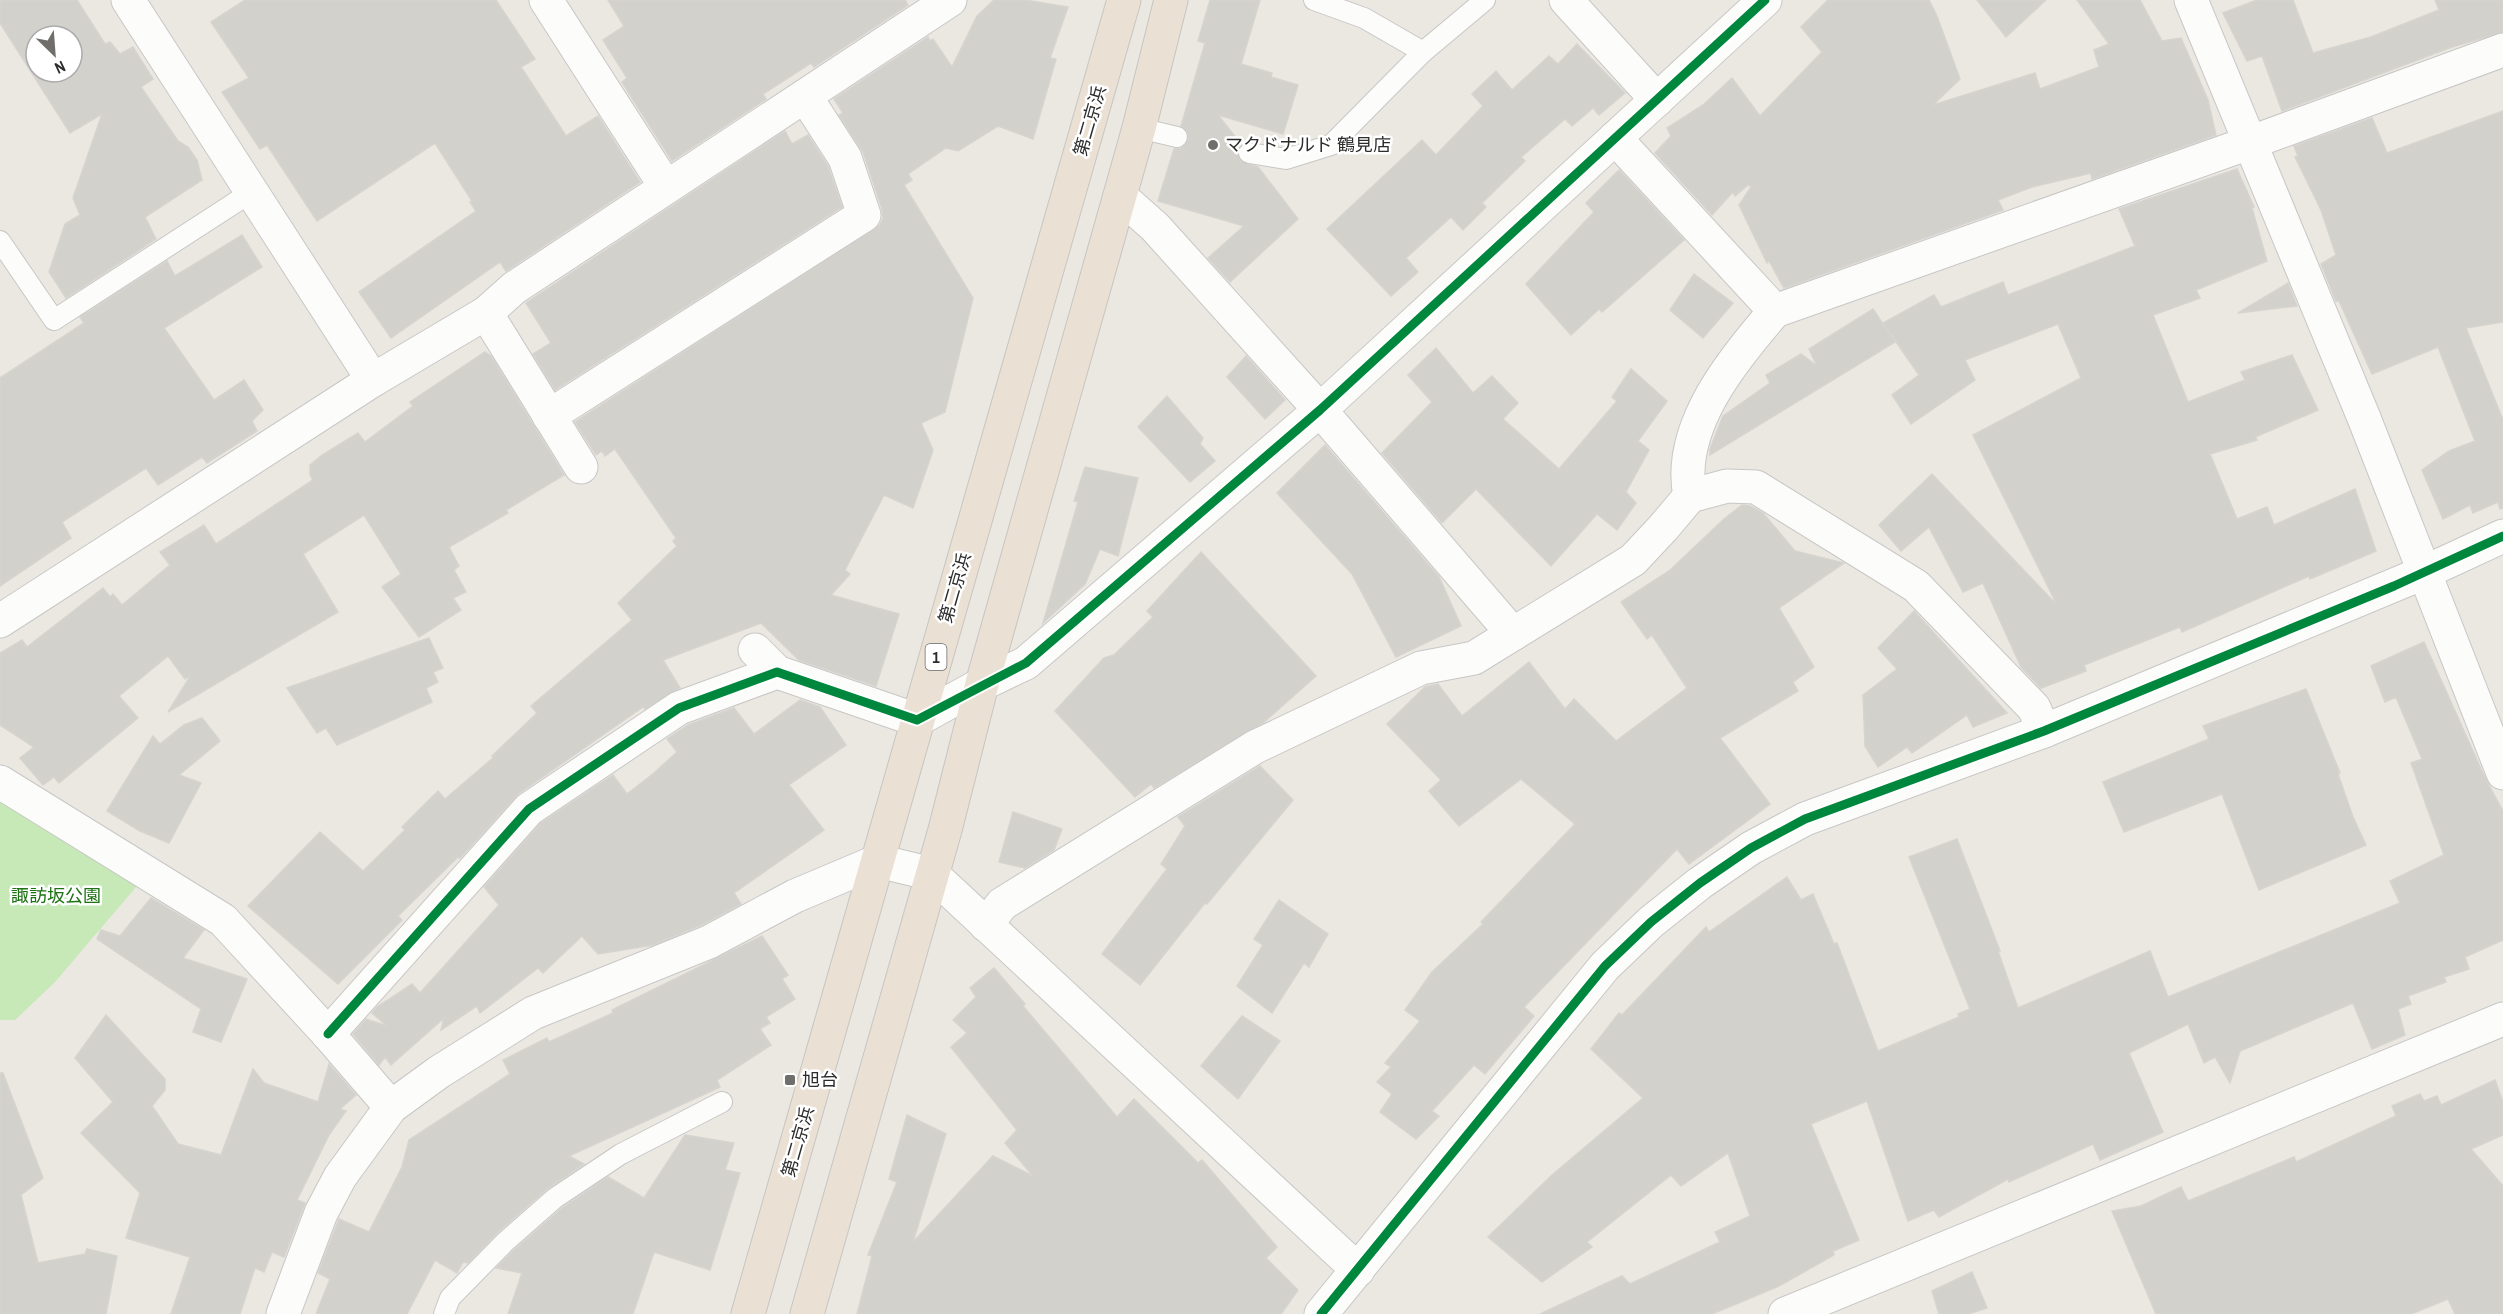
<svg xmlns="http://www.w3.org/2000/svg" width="2503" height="1314" font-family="'Archivo Narrow','Noto Sans JP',sans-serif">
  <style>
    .green { fill: #c7e9b7 }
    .building { fill: #d3d1cc; stroke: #d6d4ce; stroke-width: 1.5; fill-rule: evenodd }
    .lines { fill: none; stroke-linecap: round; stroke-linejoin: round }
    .lane-casing { stroke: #c8c7c7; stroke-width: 22 }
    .street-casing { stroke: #c8c7c7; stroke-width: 35 }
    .secondary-casing { stroke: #c8c7c7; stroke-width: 35 }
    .highway-casing { stroke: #c6c5c2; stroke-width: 35 }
    .lane { stroke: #fcfcfa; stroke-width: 20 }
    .street { stroke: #fcfcfa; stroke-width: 33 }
    .secondary { stroke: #fcfcfa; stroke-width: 33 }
    .highway { stroke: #eae0d4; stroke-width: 33 }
    .cycleway-casing { stroke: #fff; stroke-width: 13 }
    .cycleway { stroke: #00873e; stroke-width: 9 }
    .poi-dot { fill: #6f6e6b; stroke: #fff; stroke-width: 2 }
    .labels { text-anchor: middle; stroke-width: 5; stroke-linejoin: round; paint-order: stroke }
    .shield { fill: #fff; stroke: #6b6b6b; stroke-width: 1.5 }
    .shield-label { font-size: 16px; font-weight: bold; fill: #2c2c2c }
    .street-label { font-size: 18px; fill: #2c2c2c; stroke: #fff }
    .poi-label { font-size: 18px; fill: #2c2c2c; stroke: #fff; text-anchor: start }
    .park-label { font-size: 18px; fill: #1d7214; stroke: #fff }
  </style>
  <rect width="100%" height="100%" fill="#ebe8e1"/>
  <!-- green -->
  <path class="green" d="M0,794L142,880L55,982L15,1020H0Z"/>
  <!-- building -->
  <g class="building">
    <path d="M0,0H77L105,44L110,42L120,54L133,47L153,79L141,87L178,141L188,147L197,160L202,180L145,217L156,239L66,298L49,272L65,224L80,215L73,198L102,114L70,133L0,23ZM36,36H72V72H36Z"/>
    <path d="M245,0H496L535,59L521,67L566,136L598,116L640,182L506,271L500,262L391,338L359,292L476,211L470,202L472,201L435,143L317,221L267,145L260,149L222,92L249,78L211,22Z"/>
    <path d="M608,0H905L908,5L814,67L811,63L763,94L766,99L672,161L630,95L622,82L627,78L603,40L624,26Z"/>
    <path d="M994,0H1025L1068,7L1050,58L1056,59L1033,139L998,126L958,151L946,148L908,174L912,180L904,185L973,298L945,412L921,423L933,450L913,508L884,495L845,570L850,574L831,595L899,614L876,686L799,660L761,623L663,660L680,688L645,709L643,707L518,794L460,858L458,857L398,916L402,920L338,984L248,906L320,832L363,871L405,830L402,827L438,791L445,799L493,758L492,756L537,713L531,706L632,620L618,603L677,546L673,541L676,538L615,449L605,456L602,451L596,455L575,422L880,225L883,218L882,209L863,152L839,115L843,113L834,99L928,37L930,41L933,39L952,67L977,16Z"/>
    <path d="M1210,0H1260L1241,64L1272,73L1271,77L1298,85L1283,134L1218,115L1241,144L1237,152L1241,162L1258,167L1298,219L1230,282L1208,258L1244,226L1158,201L1174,149L1181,148L1188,140V133L1181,126L1205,43L1198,41Z"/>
    <path d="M1828,0H1929L1937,16L1960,79L1933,105L2035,73L2040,89L2099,67L2094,50L2109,44L2077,0H2140L2162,41L2181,38L2208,100L2216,135L2092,179L2091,173L2032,187L1998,200L2003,210L1784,288L1769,261L1767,263L1739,205L1751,187L1748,185L1735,196L1733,192L1712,215L1655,153L1671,136L1667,128L1703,105L1732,78L1760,116L1822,52L1801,27Z"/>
    <path d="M1977,0H2046L2006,37Z"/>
    <path d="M2257,0H2293L2313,53L2371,37L2439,10L2435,0H2503V32L2452,47L2282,111L2262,56L2247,61L2223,13Z"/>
    <path d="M1577,44L1625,93L1599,115L1593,108L1572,126L1565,119L1521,157L1525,161L1482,203L1486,207L1463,230L1451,217L1406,258L1418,272L1391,296L1327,229L1422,140L1436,155L1483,106L1472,94L1496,71L1512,90L1549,56L1558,64Z"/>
    <path d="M2503,111V322L2466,328L2503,420V508L2500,509L2498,502L2473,513L2470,505L2443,519L2422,470L2449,451L2475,441L2438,347L2372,374L2339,301H2336L2321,264L2336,255L2321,210L2295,157L2298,156L2294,146L2372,118L2387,153Z"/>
    <path d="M785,131L792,144L808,135L828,166L842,207L555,390L533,354L551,343L526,303Z"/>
    <path d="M2237,169L2254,207L2252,208L2267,261L2196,290L2200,298L2153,315L2188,402L2245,380L2241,372L2292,355L2318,410L2255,437L2257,440L2210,454L2237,519L2267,507L2274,525L2355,489L2376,551L2310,579L2309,576L2182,632L2180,627L2084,665L2086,671L2041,688L2021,667L1983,583L1963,592L1929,527L1901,551L1879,525L1932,474L2057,605L1973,435L2081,378L2058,324L1965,360L1975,380L1911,424L1892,395L1919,375L1883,323L1934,295L1941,307L2003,282L2008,295L2135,246L2119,209Z"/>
    <path d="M1619,170L1684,240L1602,312L1599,309L1571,335L1526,284L1594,212L1586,203Z"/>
    <path d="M242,235L262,267L164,328L214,400L244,380L263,410L252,421L257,431L207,463L202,457L158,485L146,468L62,522L71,538L0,586V378L84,323L80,317L167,261L175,276Z"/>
    <path d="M1694,274L1733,303L1703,338L1670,310Z"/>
    <path d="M2288,283L2297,306L2238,313Z"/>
    <path d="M1873,309L1895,342L1710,455V449L1723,416L1770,383L1766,375L1801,354L1817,366L1809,349Z"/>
    <path d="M1436,348L1473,393L1492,376L1518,403L1503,419L1559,469L1617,401L1612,397L1631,369L1667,401L1638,441L1649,450L1626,492L1636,503L1617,530L1597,514L1551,566L1476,489L1442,523L1382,453L1432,402L1408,375Z"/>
    <path d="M485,352L491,356L564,475L506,510L508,513L449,547L459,566L454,570L466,592L453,598L461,610L419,637L382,587L401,574L364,515L303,554L338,612L168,712L191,675L185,679L168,656L119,696L138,718L59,783L54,777L43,785L20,758L34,747L0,725V653L22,640L27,647L103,588L110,597L113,594L122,605L170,565L160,552L204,525L216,544L313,480L310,475V465L322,455L358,433L365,442L413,406L410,402Z"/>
    <path d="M1246,356L1285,400L1265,419L1227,377Z"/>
    <path d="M1167,396L1203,438L1200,444L1215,461L1190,482L1138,427Z"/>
    <path d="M1325,445L1439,577L1461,626L1396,657L1352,574L1277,493Z"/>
    <path d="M1085,467L1138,478L1118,556L1100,549L1085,584L1043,623L1078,502L1074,501Z"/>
    <path d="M1742,505L1750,506L1763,513L1795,551L1844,563L1779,608L1814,667L1793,682L1798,691L1720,738L1770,804L1689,864L1677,849L1524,1007L1534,1016L1485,1074L1474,1065L1432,1111L1439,1116L1416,1139L1380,1112L1392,1094L1377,1082L1391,1067L1385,1063L1420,1021L1405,1010L1432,972L1483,924L1481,922L1575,824L1521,779L1459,826L1429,791L1441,780L1387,724L1425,687L1438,684L1462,716L1529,662L1565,709L1574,699L1616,741L1687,688L1652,635L1647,639L1621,602L1669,571L1724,519Z"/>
    <path d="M1201,552L1316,676L1263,723L1154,788L1151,784L1135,797L1055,711L1104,658L1114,655L1153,617L1147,611Z"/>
    <path d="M1914,611L2007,713L1973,727L1967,715L1912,753L1907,747L1878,767L1865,746L1863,695L1897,669L1878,648Z"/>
    <path d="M429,638L443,668L433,672L438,682L426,688L432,702L337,745L326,728L317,733L287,688Z"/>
    <path d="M2424,642L2486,780L2503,811V940L2465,957L2469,969L2444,977L2446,982L2408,996L2411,1004L2398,1009L2405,1035L2372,1049L2353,1003L2240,1051L2230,1083L2215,1057L2204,1063L2188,1024L2129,1053L2163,1132L2100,1160L2093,1144L2009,1182L2008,1179L1939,1217L1934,1210L1908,1221L1867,1101L1811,1124L1859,1240L1833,1251L1834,1255L1779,1286L1712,1314H1540L1622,1276L1630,1284L1720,1242L1715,1232L1750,1216L1728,1153L1681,1186L1671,1175L1587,1242L1592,1247L1542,1282L1488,1237L1552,1175L1643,1098L1591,1049L1619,1013L1622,1015L1706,927L1709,932L1787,877L1801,900L1813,894L1834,944L1837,943L1878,1051L1959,1017L1958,1014L1970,1009L1909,857L1957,839L2000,951H1998L2018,1008L2150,951L2168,997L2400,903L2390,881L2444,855L2411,763L2422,759L2396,697L2385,702L2371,666Z"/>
    <path d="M2306,689L2340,773L2338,774L2353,817L2366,845L2259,890L2222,794L2124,832L2103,782L2209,739L2203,726Z"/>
    <path d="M800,700L820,707L846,745L789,785L824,830L734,893L741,904L701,925L653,945L598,954L582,936L543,973L538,968L480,1013L477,1006L441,1030L444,1018L391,1065L385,1057L379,1065L353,1034L366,1019L387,1026L372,1013L377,1007L412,984L420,993L499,905L484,887L541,823L613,775L627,794L654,773L677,752L667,739L688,725L734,708L754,734Z"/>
    <path d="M202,718L220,741L179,775L201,783L169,843L140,831L107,811L153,736L160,744L184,725Z"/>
    <path d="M1260,766L1293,800L1207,904L1205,903L1140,985L1102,954L1167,869L1161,864L1185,826L1178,817Z"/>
    <path d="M1013,812L1062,829L1054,850L1025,868L999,862Z"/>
    <path d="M151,898L204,930L183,958L247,979L221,1042L193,1032L201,1009L97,939L101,930L120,936Z"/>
    <path d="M1279,900L1328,934L1309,967L1304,963L1272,1013L1237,986L1263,945L1254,939Z"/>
    <path d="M762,936L788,975L782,979L795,999L766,1017L770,1023L760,1029L771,1045L717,1080L720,1087L569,1156L584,1164L547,1189L497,1233L468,1263L463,1262L457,1273L435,1260L407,1314H316L330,1279L318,1273L339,1219L369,1232L402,1167L409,1140L510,1074L503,1060L547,1038L549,1042L613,1013L612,1010Z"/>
    <path d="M994,968L1025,1004L1023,1006L1117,1117L1134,1099L1198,1163L1202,1160L1277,1247L1266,1258L1298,1290L1281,1314H857L872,1256L868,1255L897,1182L889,1179L907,1115L946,1134L913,1242L993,1156L1033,1176L1005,1143L1017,1130L951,1047L967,1033L953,1020L976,997L970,988Z"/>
    <path d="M106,1015L165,1079V1090L152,1106L178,1144L221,1155L253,1069L264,1083L318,1102L329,1064L356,1095L340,1109L346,1111L329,1135L297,1200L305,1203L284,1257L272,1252L264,1272L255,1268L240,1314H171L190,1257L126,1238L140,1193L81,1133L113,1102L75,1058Z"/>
    <path d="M1242,1016L1280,1041L1238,1099L1201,1066Z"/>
    <path d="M0,1073H3L43,1178L21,1195L38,1263L85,1254L87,1249L117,1256L106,1314H0Z"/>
    <path d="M2495,1080L2503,1102V1135L2471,1149L2503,1186V1314H2455L2448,1299L2411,1314H2156L2112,1211L2141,1206L2181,1187L2188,1201L2294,1157L2296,1162L2396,1116L2392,1106L2420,1094L2424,1101L2437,1096L2441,1105Z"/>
    <path d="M685,1135L734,1143L725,1170L740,1173L710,1270L654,1252L633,1314H508L522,1273L496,1268L513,1251L562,1208L608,1177L644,1198Z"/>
    <path d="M1972,1272L1987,1308L1968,1314H1939L1932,1291Z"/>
  </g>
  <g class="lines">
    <defs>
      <g id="lane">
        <path d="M1314,0L1364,18L1423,52L1485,0"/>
        <path d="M1139,128L1177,137"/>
        <path d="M1249,153L1286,159L1331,145L1423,52"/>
        <path d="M0,241L54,320L250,193"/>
        <path d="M444,1314L450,1298L505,1242L555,1198L621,1154L722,1102"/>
      </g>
      <g id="street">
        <path d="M128,0L373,380"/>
        <path d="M546,0L666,187"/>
        <path d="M1566,0L1657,100"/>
        <path d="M1615,138L1775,311"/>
        <path d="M1120,196L1155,227L1320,410L1513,634"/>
        <path d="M486,313L581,467"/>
        <path d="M1320,410L1765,0"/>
        <path d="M549,416L864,215L845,158L805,96"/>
        <path d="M1690,496C1676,428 1733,359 1775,311L2249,143L2503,50"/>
        <path d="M2423,573L2503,536"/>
        <path d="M0,621L373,380L486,313L514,288L950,0"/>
        <path d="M755,650L777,672"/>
        <path d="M0,782L223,920L328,1034L391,1107"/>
        <path d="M932,874L1358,1270"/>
        <path d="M986,925L1002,904L1255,747L1421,668L1474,658L1633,560L1663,528L1690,496L1727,486L1756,487L1916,586L2034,708L2044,731"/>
        <path d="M328,1034L529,809L679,708L777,672L917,720L982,684"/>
        <path d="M1785,1314L2503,1019"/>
      </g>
      <g id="secondary">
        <path d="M2191,0L2364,418L2503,773"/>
        <path d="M982,684L1026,663L1320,410"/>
        <path d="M283,1314L321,1213L340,1177L391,1107L439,1072L533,1013L709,942L795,896L878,861L932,874"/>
        <path d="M1321,1314L1605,966L1651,922L1700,883L1751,848L1805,819L2044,731L2423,573"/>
      </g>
      <g id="highway">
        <path d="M748,1314L1124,0"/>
        <path d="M807,1314L945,830L982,684L1139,128L1171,0"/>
      </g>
    </defs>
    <!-- lane casing -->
    <use href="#lane" class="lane-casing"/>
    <!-- street casing -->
    <use href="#street" class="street-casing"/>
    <!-- secondary casing -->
    <use href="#secondary" class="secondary-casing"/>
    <!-- highway casing -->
    <use href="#highway" class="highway-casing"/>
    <!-- lane -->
    <use href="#lane" class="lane"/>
    <!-- street -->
    <use href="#street" class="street"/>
    <!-- secondary -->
    <use href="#secondary" class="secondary"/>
    <!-- highway -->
    <use href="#highway" class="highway"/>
    <defs>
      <g id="cycleway">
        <path d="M328,1034L529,809L679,708L777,672L917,720L1026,663L1320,410L1765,0"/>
        <path d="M1321,1314L1605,966L1651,922L1700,883L1751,848L1805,819L2044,731L2394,586L2503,536"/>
      </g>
    </defs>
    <!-- cycleway casing -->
    <use href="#cycleway" class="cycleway-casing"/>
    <!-- cycleway -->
    <use href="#cycleway" class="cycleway"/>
  </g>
  <!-- markers -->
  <g class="poi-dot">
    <circle cx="1213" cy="145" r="6"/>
    <rect x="784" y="1074" width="12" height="12" rx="3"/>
  </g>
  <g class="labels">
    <!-- shield labels -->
    <rect class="shield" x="925.5" y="644" width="21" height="26" rx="4.5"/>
    <g class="shield-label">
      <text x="936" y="663">1</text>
    </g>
    <!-- street labels -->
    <g class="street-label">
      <text transform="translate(1090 121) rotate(-74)" y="6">第二京浜</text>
      <text transform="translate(955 588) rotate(-74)" y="6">第二京浜</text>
      <text transform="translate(798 1142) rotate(-74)" y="6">第二京浜</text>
    </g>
    <!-- poi labels -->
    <g class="poi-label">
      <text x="1225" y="151">マクドナルド 鶴見店</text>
      <text x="802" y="1086">旭台</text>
    </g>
    <!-- park labels -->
    <g class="park-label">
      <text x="56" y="902">諏訪坂公園</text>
    </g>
  </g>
  <!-- north arrow -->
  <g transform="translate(54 54) rotate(155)"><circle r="28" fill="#ffffff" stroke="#ababab" stroke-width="1.5"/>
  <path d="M0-4.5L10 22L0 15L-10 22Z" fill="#6f6e6b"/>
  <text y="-9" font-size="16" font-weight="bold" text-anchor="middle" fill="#2c2c2c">N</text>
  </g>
</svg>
